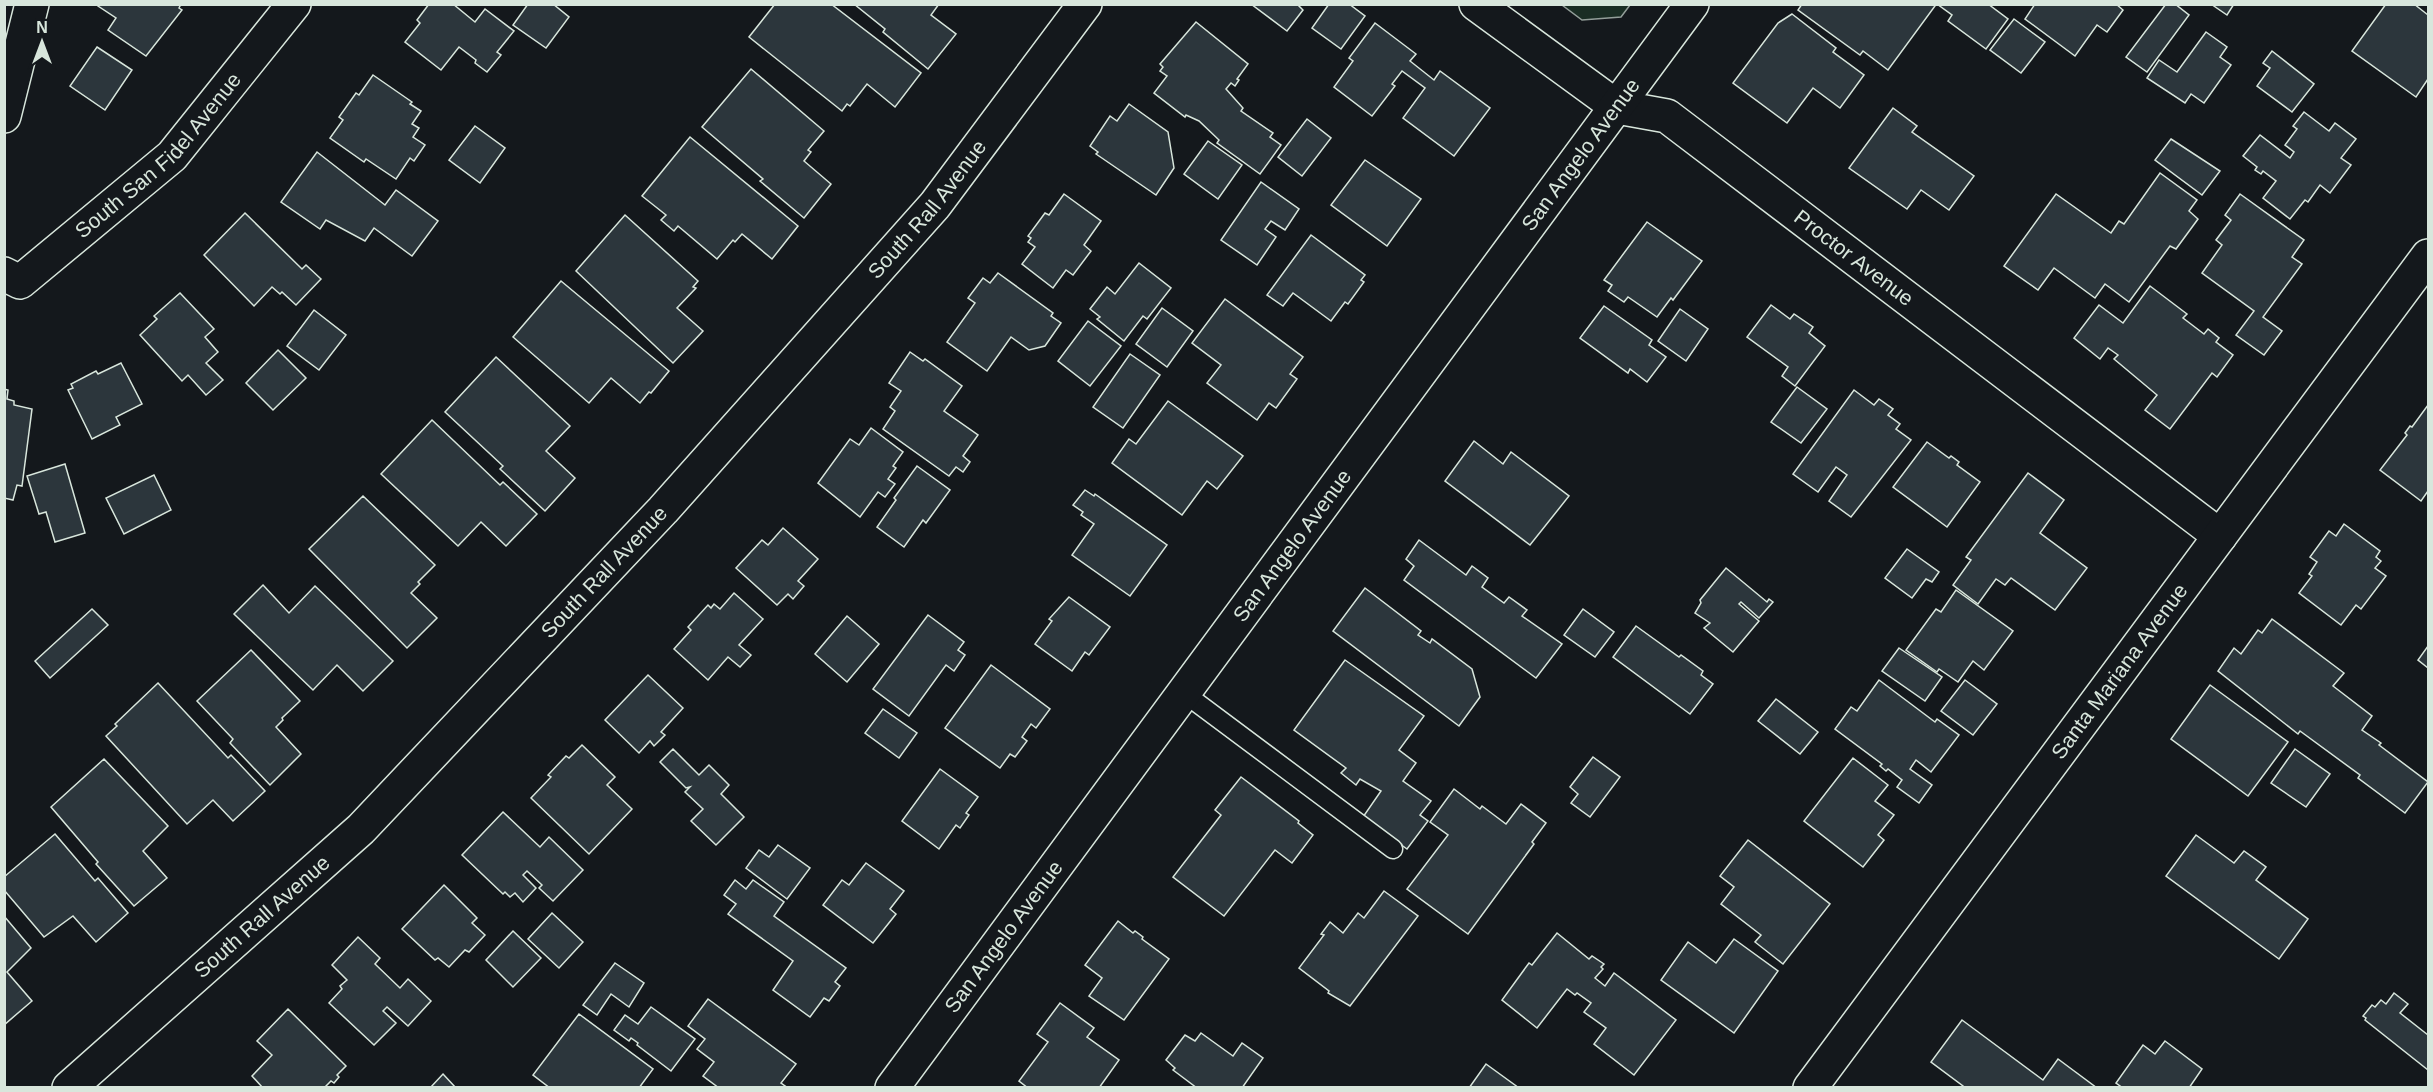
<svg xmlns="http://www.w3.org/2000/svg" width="2433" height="1092" font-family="Helvetica,sans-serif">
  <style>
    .green { fill: #1a2d24; stroke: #939e99; stroke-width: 1.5 }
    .building { fill: #2c363c; stroke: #d8e6dc; stroke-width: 1.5 }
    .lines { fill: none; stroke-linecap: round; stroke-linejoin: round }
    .lane-casing { stroke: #d8e6dc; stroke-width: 21 }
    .street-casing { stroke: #d8e6dc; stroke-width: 36 }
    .lane { stroke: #14181c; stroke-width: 18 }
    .street { stroke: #14181c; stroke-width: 33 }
    .labels { text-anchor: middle; stroke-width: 4.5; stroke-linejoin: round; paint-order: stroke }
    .street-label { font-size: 21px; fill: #d8e6dc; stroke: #14181c }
  </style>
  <rect width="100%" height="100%" fill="#14181c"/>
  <!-- green -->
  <path class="green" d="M1562,5H1630L1621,17L1582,20Z"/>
  <!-- building -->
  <g class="building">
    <path d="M99,4H181L179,8L182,10L146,56L108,30L116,18L98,6Z"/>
    <path d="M429,4H453L475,22L485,9L514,31L497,52L501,55L487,72L475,63L476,60L459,47L441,70L405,42L420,23L417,20Z"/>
    <path d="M528,4H553L569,17L546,48L513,25Z"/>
    <path d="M775,4H831L921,73L895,107L867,84L850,106L847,104L842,111L749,37Z"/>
    <path d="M854,4H939L931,15L956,34L928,69L883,32L885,29Z"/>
    <path d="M1251,4H1300L1299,6L1303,10L1287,31Z"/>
    <path d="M1329,4H1349L1365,16L1341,49L1312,28Z"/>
    <path d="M1802,4H1934L1935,6L1888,70L1863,51L1860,55L1798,10Z"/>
    <path d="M1937,4H1988L2008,19L1986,49L1948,21L1952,15Z"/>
    <path d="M2035,4H2116L2123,10L2107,32L2097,25L2075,56L2025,19Z"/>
    <path d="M2166,4H2175L2189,15L2147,72L2126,57Z"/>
    <path d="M2211,4H2234L2227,15Z"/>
    <path d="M2386,4H2414L2428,15V79L2416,97L2352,51Z"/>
    <path d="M1792,14L1836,48L1833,52L1864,75L1840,108L1813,88L1787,123L1733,83L1778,23Z"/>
    <path d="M2014,19L2045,42L2021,73L1990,50Z"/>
    <path d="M1196,22L1248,64L1237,79L1239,80L1235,86L1231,83L1226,89L1243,108L1241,111L1273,133L1270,137L1281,145L1260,174L1217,143L1219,140L1199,121L1186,115L1185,117L1154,93L1167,76L1160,71L1163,67L1160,64Z"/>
    <path d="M1375,23L1416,54L1410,61L1434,80L1440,71L1490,108L1454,156L1403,118L1425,88L1402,71L1392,84L1395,86L1372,116L1334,87L1353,61L1349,58Z"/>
    <path d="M2206,32L2227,47L2220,57L2231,65L2204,103L2191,94L2185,103L2147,78L2159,60L2177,72Z"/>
    <path d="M97,47L132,70L105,110L70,86Z"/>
    <path d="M2272,51L2314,84L2292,112L2257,86L2270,68L2263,63Z"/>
    <path d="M751,69L824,131L808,150L811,152L804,161L831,184L804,218L760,181L763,179L702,127Z"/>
    <path d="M373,75L412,102L410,104L421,111L412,124L419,128L413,137L425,145L414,161L410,158L396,179L366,159L364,162L330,138L343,120L339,117L356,93L359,95Z"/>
    <path d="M1129,104L1168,132L1174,168L1156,195L1096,154L1098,152L1090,146L1110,116L1117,121Z"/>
    <path d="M1893,108L1917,126L1912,132L1974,176L1949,210L1921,190L1907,209L1849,168Z"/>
    <path d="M2304,112L2329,131L2335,123L2356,139L2341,158L2351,165L2330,193L2320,185L2308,202L2305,200L2290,219L2263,198L2276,181L2263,171L2261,174L2255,170L2257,167L2243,156L2260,135L2290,158L2294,152L2285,145L2297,129L2293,126Z"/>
    <path d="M1307,119L1331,138L1302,176L1278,157Z"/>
    <path d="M475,126L505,148L480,183L449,160Z"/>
    <path d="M690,137L798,226L772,259L742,234L735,242L733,240L717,259L678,226L674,231L661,220L666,215L642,196Z"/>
    <path d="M2171,139L2220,171L2202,195L2155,160Z"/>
    <path d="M1208,141L1242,165L1218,199L1184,174Z"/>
    <path d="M317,152L385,205L396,190L438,221L412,256L374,228L365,241L326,220L320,229L281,202Z"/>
    <path d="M1365,160L1421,199L1387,246L1331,205Z"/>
    <path d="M2160,173L2197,200L2189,211L2198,219L2176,249L2170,246L2129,302L2105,284L2095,298L2054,268L2038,290L2004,266L2056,194L2111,233L2119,221L2124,224Z"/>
    <path d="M1261,182L1299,209L1285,230L1271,221L1265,229L1276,237L1257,265L1221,240Z"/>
    <path d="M1064,194L1101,221L1084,245L1091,251L1073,275L1066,270L1053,288L1022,264L1035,247L1028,242L1031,238L1028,236L1045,213L1049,215Z"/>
    <path d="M2240,194L2304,240L2292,257L2302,264L2263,317L2282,331L2264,355L2236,335L2254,311L2202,273L2222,245L2216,240L2231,220L2225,215Z"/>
    <path d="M245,213L302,269L306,265L321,279L296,305L282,292L280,294L272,287L254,306L204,255Z"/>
    <path d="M625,215L698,281L693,287L696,288L677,308L703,331L673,363L576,271Z"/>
    <path d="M1647,222L1702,261L1673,300L1671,298L1657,317L1628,297L1624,302L1608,291L1612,285L1604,280Z"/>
    <path d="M1311,235L1365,275L1361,280L1364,282L1348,304L1345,302L1331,321L1293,293L1283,306L1267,295Z"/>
    <path d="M1139,263L1171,288L1147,319L1143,316L1124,341L1097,319L1100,317L1090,309L1107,287L1115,294Z"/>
    <path d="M998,273L1053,313L1051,316L1061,323L1045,346L1029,350L1011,337L987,371L947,342L975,303L968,298L983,278L990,283Z"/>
    <path d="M561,281L669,371L651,393L649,392L640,403L611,378L589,403L513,337Z"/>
    <path d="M2150,286L2187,314L2183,318L2204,334L2208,329L2219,338L2216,342L2233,355L2217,377L2212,373L2170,429L2145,410L2157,395L2114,359L2118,355L2108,348L2100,359L2074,338L2099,305L2123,323Z"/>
    <path d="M180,293L214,329L205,337L218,352L206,363L223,380L206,395L188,375L182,381L140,335L157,319L154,316Z"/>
    <path d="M1225,299L1303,357L1290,374L1297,379L1276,408L1269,403L1257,420L1207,383L1221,365L1192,343Z"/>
    <path d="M1771,305L1790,319L1794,314L1813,327L1809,333L1825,346L1795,386L1782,376L1788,367L1747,337Z"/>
    <path d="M1604,306L1652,340L1649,345L1666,357L1647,382L1630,369L1628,373L1580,338Z"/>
    <path d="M1162,308L1193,331L1167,367L1136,344Z"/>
    <path d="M1680,309L1708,329L1686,361L1658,341Z"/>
    <path d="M314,310L346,335L319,370L287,346Z"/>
    <path d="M1088,321L1121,346L1090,386L1058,361Z"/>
    <path d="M278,350L306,378L273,410L246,383Z"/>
    <path d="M910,352L923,361L925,359L962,386L944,411L978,435L963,456L970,462L963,472L956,467L949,476L883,429L895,411L890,407L901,391L889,383Z"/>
    <path d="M1130,354L1160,375L1123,428L1093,407Z"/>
    <path d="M496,357L570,426L546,451L575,478L545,511L500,469L503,466L445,412Z"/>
    <path d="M121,363L142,404L116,417L120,425L92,439L68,390L73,388L71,384L96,371L98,374Z"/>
    <path d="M1797,387L1827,409L1801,443L1771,422Z"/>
    <path d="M4,389L8,390L7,399L14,401V405L32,409L22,486L17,485L13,500L4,498Z"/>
    <path d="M1854,390L1874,405L1879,399L1893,409L1888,415L1900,424L1896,429L1911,440L1851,517L1829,501L1847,475L1836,467L1818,492L1793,474Z"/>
    <path d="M1168,401L1243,456L1217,489L1207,481L1182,515L1112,463L1129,439L1136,444Z"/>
    <path d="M2428,405V491L2421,501L2380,470L2407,435L2405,433L2410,426L2412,427Z"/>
    <path d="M432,420L500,485L503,482L537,514L506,546L481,522L458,546L381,474Z"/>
    <path d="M871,428L903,452L893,466L896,468L888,479L895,484L885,497L878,492L860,517L818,483L850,439L859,445Z"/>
    <path d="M1474,441L1503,464L1511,452L1569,496L1530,545L1445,481Z"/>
    <path d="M1927,442L1949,458L1951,456L1959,462L1957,465L1980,482L1947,527L1893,487Z"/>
    <path d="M65,464L85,533L55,542L46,512L39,514L27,476Z"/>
    <path d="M917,466L950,490L926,523L923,520L904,547L877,527L896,500L894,498Z"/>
    <path d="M2028,473L2064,500L2040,533L2087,568L2055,610L2011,578L2005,585L1996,579L1978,604L1953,585L1971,560L1966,557Z"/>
    <path d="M154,475L171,510L124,534L106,498Z"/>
    <path d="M1085,490L1094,496L1095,494L1167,545L1130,596L1072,555L1094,524L1081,515L1083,512L1073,505Z"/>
    <path d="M363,496L435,565L418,582L420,584L411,593L437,618L407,648L309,549Z"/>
    <path d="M2344,524L2380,551L2376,557L2381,561L2375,568L2386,576L2361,609L2356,605L2341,625L2299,593L2312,576L2309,574L2317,562L2310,557L2329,531L2336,536Z"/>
    <path d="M783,528L818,559L798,581L804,586L793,599L788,594L777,605L736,568L762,540L768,545Z"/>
    <path d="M1419,540L1466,575L1472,566L1488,578L1482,587L1504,603L1509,597L1527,610L1522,616L1562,644L1536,678L1404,580L1414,566L1406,559Z"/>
    <path d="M1907,549L1939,572L1932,582L1926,579L1912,598L1885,578Z"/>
    <path d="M1726,568L1767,602L1769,599L1773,602L1759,618L1741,602L1739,604L1759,621L1733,652L1704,628L1710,623L1695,613L1701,603L1700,600Z"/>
    <path d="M263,585L289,613L315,586L393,661L363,691L337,665L313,690L234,614Z"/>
    <path d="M1365,588L1421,631L1418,635L1430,643L1432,639L1472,669L1480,697L1459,726L1333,631Z"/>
    <path d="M1956,590L2013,631L1984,670L1973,661L1958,682L1939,669L1937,672L1906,650L1936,609L1941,612Z"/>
    <path d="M734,593L763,619L739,645L751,655L740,667L728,657L708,680L674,649L691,630L688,627L708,605L711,608L714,604L720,609Z"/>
    <path d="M1069,597L1110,627L1089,655L1085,652L1072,671L1035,644L1052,621L1049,619Z"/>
    <path d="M92,609L108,625L50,678L35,661Z"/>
    <path d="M1583,609L1614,632L1595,657L1564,635Z"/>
    <path d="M928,615L964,642L958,650L965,655L954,671L946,665L909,716L873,689Z"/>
    <path d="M847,616L879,644L847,682L815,654Z"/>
    <path d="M2272,619L2344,673L2333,686L2372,716L2362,730L2381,743L2379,745L2428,782L2405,813L2358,778L2360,775L2300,731L2298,734L2218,671L2234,648L2241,654L2258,630L2262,633Z"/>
    <path d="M1636,626L1679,657L1681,655L1703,671L1701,675L1713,684L1690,714L1613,657Z"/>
    <path d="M2428,646V668L2418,660Z"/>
    <path d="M1899,648L1942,677L1925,701L1882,671Z"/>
    <path d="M251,650L300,701L282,718L283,720L276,727L301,754L270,785L230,743L233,739L197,701Z"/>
    <path d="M1345,660L1424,716L1399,750L1416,763L1403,781L1431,801L1420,815L1428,821L1407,849L1363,817L1381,791L1360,779L1356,785L1341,773L1346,768L1294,730Z"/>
    <path d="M991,665L1050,709L1036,728L1031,724L1022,737L1027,741L1015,757L1010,754L1000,768L945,728Z"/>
    <path d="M648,675L683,708L661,732L665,735L654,746L650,741L639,753L605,720Z"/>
    <path d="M1879,680L1935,722L1937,719L1959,735L1931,772L1916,760L1910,769L1932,785L1919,803L1897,787L1902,780L1888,769L1886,771L1880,766L1882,764L1835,729L1851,707L1857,711Z"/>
    <path d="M1965,680L1997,704L1973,735L1941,711Z"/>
    <path d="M158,683L228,758L231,755L265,791L233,821L213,800L187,824L106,736L117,726L115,724Z"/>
    <path d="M2210,685L2288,742L2248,796L2171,739Z"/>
    <path d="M1776,699L1818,732L1800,754L1758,721Z"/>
    <path d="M883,709L917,733L899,758L865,733Z"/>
    <path d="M582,745L615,777L607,785L632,809L589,854L531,798L551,777L548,775L566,756L569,758Z"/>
    <path d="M673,749L699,775L709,765L729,785L721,794L744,817L716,845L691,821L703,809L685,792L690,787L686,788L660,762Z"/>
    <path d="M2295,749L2330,774L2306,807L2271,783Z"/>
    <path d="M1593,757L1620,777L1590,817L1571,803L1578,794L1570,787Z"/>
    <path d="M1853,758L1888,785L1875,801L1894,815L1878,835L1884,840L1863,867L1804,821Z"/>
    <path d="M104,759L168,826L143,851L167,878L134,906L96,864L98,862L51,807Z"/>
    <path d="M940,769L978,797L966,813L969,815L960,828L956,825L939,849L902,821Z"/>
    <path d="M1241,777L1299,821L1298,823L1313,835L1292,863L1275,850L1224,916L1173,877L1221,815L1215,810Z"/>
    <path d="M1454,789L1480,809L1482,806L1506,824L1521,804L1546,823L1532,842L1534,844L1468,934L1407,889L1448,835L1430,822Z"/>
    <path d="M503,812L540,847L549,837L583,870L553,901L539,888L542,885L527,871L523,875L536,888L523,902L515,893L510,897L505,892L503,894L462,855Z"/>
    <path d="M55,834L95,881L98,878L128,913L96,942L73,916L44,937L4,890V877Z"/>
    <path d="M2196,835L2234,863L2244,851L2266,867L2256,880L2308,919L2279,959L2166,876Z"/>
    <path d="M1748,840L1830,904L1783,964L1755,942L1761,935L1721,904L1734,887L1720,876Z"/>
    <path d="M778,845L810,868L787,899L746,868L759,850L769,857Z"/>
    <path d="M866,863L904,891L890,909L896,914L873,943L823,905L842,880L849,885Z"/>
    <path d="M735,880L746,889L753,880L784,902L774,916L846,968L835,982L840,986L829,1001L824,998L810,1017L773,990L793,961L728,914L736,904L724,895Z"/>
    <path d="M444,885L477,918L472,923L485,935L469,952L465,950L449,967L438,958L435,960L402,929Z"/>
    <path d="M1384,891L1418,916L1350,1006L1328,993L1329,991L1299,968L1324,935L1321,934L1330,922L1343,933L1358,913L1364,918Z"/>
    <path d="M552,913L583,942L559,968L528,939Z"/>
    <path d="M4,916L31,948L7,972L32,1001L4,1025Z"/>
    <path d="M1118,921L1133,933L1135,931L1143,937L1142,939L1169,959L1124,1020L1089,996L1102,978L1085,965Z"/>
    <path d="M513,931L541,958L513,987L486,960Z"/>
    <path d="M1557,933L1589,959L1592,956L1604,964L1601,967L1603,969L1595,978L1605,986L1614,973L1676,1020L1634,1075L1594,1044L1606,1028L1584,1012L1591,1003L1577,993L1575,995L1567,989L1537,1028L1502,1000L1529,963L1532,965Z"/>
    <path d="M358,937L380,958L375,964L400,988L408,979L431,1001L408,1026L387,1007L383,1011L396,1023L374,1045L329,1003L342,989L340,986L347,980L332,965Z"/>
    <path d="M1734,939L1778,971L1734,1033L1661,980L1688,942L1716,963Z"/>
    <path d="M615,963L644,983L629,1007L611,994L597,1015L583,1005Z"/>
    <path d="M2394,993L2408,1004L2400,1013L2428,1035V1070L2365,1020L2366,1018L2363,1016L2372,1005L2375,1007L2381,1000L2386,1004Z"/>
    <path d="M708,999L796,1064L781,1083L788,1088H719L703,1076L714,1062L697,1049L705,1039L688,1026Z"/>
    <path d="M1060,1003L1094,1028L1087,1037L1119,1060L1099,1088H1028L1019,1081L1048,1042L1037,1034Z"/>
    <path d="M651,1007L695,1039L671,1071L637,1045L638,1043L631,1038L629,1041L614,1030L625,1015L638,1024Z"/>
    <path d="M288,1009L346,1066L337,1075L339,1077L334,1083L331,1081L324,1088H263L252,1076L272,1055L257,1041Z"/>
    <path d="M579,1014L653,1069L639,1088H550L533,1075Z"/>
    <path d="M1962,1020L2043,1080L2058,1059L2097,1088H1962L1963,1086L1931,1062Z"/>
    <path d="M1201,1033L1233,1056L1242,1043L1263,1058L1242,1088H1197L1173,1070L1175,1068L1166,1060L1185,1035L1195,1041Z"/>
    <path d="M2165,1041L2202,1069L2189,1088H2123L2116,1083L2143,1045L2155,1054Z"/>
    <path d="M1486,1064L1519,1088H1469Z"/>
    <path d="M443,1074L456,1088H430Z"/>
  </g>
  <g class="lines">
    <defs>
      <path id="lane" d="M1184,693L1393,849"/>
      <g id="street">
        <path id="s1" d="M1476,4L1617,107L1667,116L2220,536"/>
        <path d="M4,116L32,4"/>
        <path id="s2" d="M4,274L20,282L172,156L294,4"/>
        <path id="s3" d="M69,1088L361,829L663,510L935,205L1085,4"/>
        <path id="s4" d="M892,1088L1692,4"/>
        <path id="s5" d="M1810,1088L2428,256"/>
      </g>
    </defs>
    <!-- lane casing -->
    <use href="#lane" class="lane-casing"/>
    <!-- street casing -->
    <use href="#street" class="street-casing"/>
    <!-- lane -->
    <use href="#lane" class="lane"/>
    <!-- street -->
    <use href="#street" class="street"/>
  </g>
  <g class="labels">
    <!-- street labels -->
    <g class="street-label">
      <text dy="7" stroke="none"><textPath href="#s2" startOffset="206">South San Fidel Avenue</textPath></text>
      <text dy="7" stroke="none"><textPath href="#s4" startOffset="1160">San Angelo Avenue</textPath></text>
      <text dy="7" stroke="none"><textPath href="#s3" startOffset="1230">South Rall Avenue</textPath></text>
      <text dy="7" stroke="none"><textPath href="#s1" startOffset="460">Proctor Avenue</textPath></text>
      <text dy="7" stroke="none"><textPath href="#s4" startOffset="674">San Angelo Avenue</textPath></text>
      <text dy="7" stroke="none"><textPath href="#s3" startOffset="744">South Rall Avenue</textPath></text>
      <text dy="7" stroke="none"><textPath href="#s5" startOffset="519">Santa Mariana Avenue</textPath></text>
      <text dy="7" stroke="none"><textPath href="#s3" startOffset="258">South Rall Avenue</textPath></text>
      <text dy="7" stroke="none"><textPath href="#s4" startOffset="188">San Angelo Avenue</textPath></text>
    </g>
  </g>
  <!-- border -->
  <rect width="2433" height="1092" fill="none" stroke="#d8e6dc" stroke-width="12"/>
  <!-- north arrow -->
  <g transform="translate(42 42)" stroke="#14181c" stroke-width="4.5" paint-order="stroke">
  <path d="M0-4.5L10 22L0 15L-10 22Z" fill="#d8e6dc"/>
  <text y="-9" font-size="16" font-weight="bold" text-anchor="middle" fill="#d8e6dc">N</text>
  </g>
</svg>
